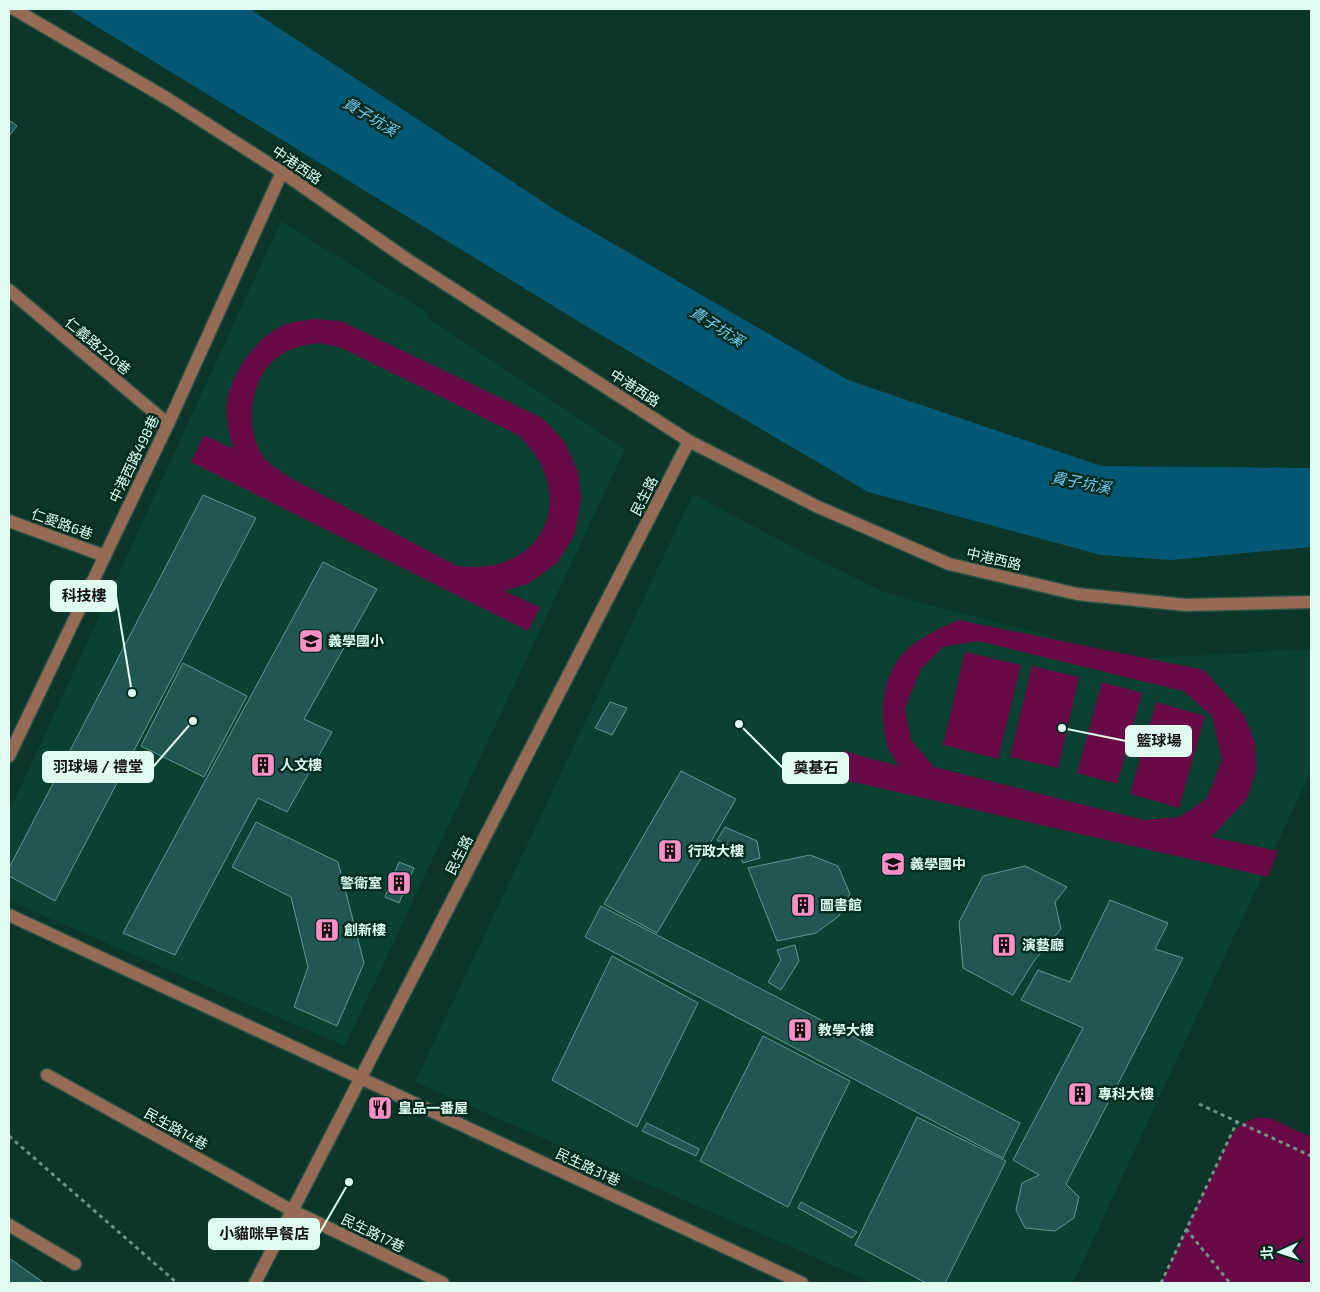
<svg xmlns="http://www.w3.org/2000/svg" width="1320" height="1292" font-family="'Exo 2','Noto Sans TC',sans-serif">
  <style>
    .built { fill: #0a4132 }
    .green { fill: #680a45; fill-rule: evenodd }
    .water { fill: #055874 }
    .building { fill: #225652; stroke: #5d9b96 }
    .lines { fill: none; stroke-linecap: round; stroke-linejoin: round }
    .minor-casing { stroke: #295245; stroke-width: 15 }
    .path { stroke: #6f9387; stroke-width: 3; stroke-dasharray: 4 4; stroke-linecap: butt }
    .minor { stroke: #956b55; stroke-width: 12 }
    .labels { text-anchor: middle; stroke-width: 5; stroke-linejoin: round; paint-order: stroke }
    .street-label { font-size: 14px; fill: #e0fcf1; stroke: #002c20 }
    .poi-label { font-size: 14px; font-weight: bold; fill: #e0fcf1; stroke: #002c20; text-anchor: start }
    .water-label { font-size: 15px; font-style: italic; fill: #78cff7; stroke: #002c20 }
    .leader { fill: none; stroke: #e0fcf1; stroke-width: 2 }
    .callout-dot { fill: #e0fcf1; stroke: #002c20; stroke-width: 2 }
    .callout { fill: #e0fcf1; stroke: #e0fcf1; stroke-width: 2 }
    .callout-label { font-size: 15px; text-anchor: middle; font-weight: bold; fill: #111 }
  </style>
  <rect width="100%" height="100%" fill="#0b3629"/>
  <!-- built -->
  <g class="built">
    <path d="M281,221L426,312L428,318L625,449L345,1046L9,901V812Z"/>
    <path d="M693,494L800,551L886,593L1134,659L1311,649V771L1073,1283H873L415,1082Z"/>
  </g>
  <!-- green -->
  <g class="green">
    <path d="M313,319L341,321L542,418L564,441L578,472L581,499L575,534L557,563L528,584L504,591L540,607L528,631L191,462L204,435L233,449C230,434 225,418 227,403C232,371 256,337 286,324C294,321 304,321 313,319ZM320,343L342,348L518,435C581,494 545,577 457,566L287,476C281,471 273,467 268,462C243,436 248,383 274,360C287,348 303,345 320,343Z"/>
    <path d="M958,620L1204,670L1244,715L1255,742L1256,771L1247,799L1211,837L1278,851L1268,877L836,778L844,751L898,766C895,759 889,752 887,745C878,711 883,665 914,644C927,634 943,627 958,620ZM978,641L1183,691L1212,716L1222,760L1207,798L1180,817L1144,820L934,767L911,740L905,708L921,669L943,647Z"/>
    <path d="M965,652L1021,665L998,759L943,745Z"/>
    <path d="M1032,666L1079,677L1058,768L1010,757Z"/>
    <path d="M1102,682L1142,693L1117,784L1077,773Z"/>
    <path d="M1156,702L1205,716L1179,808L1130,794Z"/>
    <path d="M1260,1117L1272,1119L1311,1137V1283H1161L1229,1139C1238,1126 1245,1120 1260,1117Z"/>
  </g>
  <!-- water -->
  <path class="water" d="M68,9H250L557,211L848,380L1101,466L1311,468V547L1171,560L1101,555L868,492L586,326Z"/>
  <!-- building -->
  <g class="building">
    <path d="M9,120L17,126L9,136Z"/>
    <path d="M203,495L256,518L55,901L9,876V868Z"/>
    <path d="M323,562L377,589L304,719L332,732L287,812L258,798L175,955L123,933Z"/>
    <path d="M183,663L247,696L204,777L141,746Z"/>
    <path d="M610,702L627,708L612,735L595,728Z"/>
    <path d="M681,771L736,799L657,933L604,904Z"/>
    <path d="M256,822L338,862L364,963L337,1026L294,1007L308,967L291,897L232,867Z"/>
    <path d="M725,827L757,841L760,858L743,863L738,850L717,840Z"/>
    <path d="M810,855L838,866L850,894L839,916L816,933L777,941L748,868Z"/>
    <path d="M399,862L414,868L399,903L385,897Z"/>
    <path d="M1025,866L1067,887L1055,902L1061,929L1034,961L1013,995L963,968L959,922L983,876Z"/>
    <path d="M1110,900L1168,923L1155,949L1183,958L1066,1184L1079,1197L1074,1218L1055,1231L1025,1228L1016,1210L1022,1183L1039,1175L1013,1160L1083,1028L1021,1000L1038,970L1070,982Z"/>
    <path d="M601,906L1020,1123L1003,1158L585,937Z"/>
    <path d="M795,945L799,961L781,990L768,982L781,960L777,950Z"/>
    <path d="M612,956L698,1003L637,1127L552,1080Z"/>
    <path d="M763,1036L850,1081L788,1207L700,1161Z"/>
    <path d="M917,1117L1006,1161L945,1283H926L855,1245Z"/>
    <path d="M647,1123L699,1149L696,1156L642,1131Z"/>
    <path d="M801,1202L857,1232L852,1238L798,1208Z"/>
    <path d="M9,1258L44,1283H9Z"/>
  </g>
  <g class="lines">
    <defs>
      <g id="minor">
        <path d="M14,9L168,99L282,172L408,260L689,441L816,506L949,564L1077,594L1186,605L1311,602"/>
        <path d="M9,290L168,424"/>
        <path d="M9,521L105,556"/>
        <path d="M9,756L168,424L282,172"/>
        <path d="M9,915L802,1283"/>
        <path d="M47,1075L291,1210L443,1283"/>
        <path d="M9,1225L75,1264"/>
        <path d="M255,1283L689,441"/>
      </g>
    </defs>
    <!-- minor casing -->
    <use href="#minor" class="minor-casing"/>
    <!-- path -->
    <g class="path">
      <path d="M1199,1104L1311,1156"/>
      <path d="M9,1136L177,1283"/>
      <path d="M1186,1229L1230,1283"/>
      <path d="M1161,1283L1237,1122"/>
    </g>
    <!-- minor -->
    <use href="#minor" class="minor"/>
  </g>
  <!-- icons -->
  <defs>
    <symbol id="school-square" viewBox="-11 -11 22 22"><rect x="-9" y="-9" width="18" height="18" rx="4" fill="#fb8fc6" stroke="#002c20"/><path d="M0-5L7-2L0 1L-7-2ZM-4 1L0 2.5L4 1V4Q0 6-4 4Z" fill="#111"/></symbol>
    <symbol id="building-square" viewBox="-11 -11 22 22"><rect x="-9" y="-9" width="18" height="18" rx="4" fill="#fb8fc6" stroke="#002c20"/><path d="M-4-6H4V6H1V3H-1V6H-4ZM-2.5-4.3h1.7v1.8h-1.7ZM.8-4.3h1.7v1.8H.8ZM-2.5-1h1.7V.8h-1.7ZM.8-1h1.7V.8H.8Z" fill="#111"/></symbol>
    <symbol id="restaurant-square" viewBox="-11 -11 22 22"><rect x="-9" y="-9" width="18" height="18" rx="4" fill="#fb8fc6" stroke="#002c20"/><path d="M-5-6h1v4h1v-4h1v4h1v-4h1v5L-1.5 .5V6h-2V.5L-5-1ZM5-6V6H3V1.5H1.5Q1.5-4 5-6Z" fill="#111"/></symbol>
  </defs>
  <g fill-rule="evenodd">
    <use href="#school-square" x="297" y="627" width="28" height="28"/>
    <use href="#building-square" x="249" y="751" width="28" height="28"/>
    <use href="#building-square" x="656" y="837" width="28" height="28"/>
    <use href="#school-square" x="879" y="850" width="28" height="28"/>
    <use href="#building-square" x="385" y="869" width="28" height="28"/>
    <use href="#building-square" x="789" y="891" width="28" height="28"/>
    <use href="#building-square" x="313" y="916" width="28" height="28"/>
    <use href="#building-square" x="990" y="931" width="28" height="28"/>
    <use href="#building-square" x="786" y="1016" width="28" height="28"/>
    <use href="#building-square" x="1066" y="1080" width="28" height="28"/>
    <use href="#restaurant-square" x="366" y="1094" width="28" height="28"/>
  </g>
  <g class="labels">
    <!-- street labels -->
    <g class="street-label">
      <text transform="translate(297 165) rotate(34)" y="5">中港西路</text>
      <text transform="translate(98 346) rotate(40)" y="5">仁義路220巷</text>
      <text transform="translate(635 388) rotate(33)" y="5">中港西路</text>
      <text transform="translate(134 459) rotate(-64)" y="5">中港西路498巷</text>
      <text transform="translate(644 496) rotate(-63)" y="5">民生路</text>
      <text transform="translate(62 524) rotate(20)" y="5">仁愛路6巷</text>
      <text transform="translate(994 559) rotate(13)" y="5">中港西路</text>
      <text transform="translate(459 855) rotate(-63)" y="5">民生路</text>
      <text transform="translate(176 1129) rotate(29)" y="5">民生路14巷</text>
      <text transform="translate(588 1167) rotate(25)" y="5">民生路31巷</text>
      <text transform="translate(373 1233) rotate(26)" y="5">民生路17巷</text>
    </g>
    <!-- poi labels -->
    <g class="poi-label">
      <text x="328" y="646">義學國小</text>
      <text x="280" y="770">人文樓</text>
      <text x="688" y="856">行政大樓</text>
      <text x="910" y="869">義學國中</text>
      <text x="382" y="888" text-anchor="end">警衛室</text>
      <text x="820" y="910">圖書館</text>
      <text x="344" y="935">創新樓</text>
      <text x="1022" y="950">演藝廳</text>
      <text x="818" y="1035">教學大樓</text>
      <text x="1098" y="1099">專科大樓</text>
      <text x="398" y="1113">皇品一番屋</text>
    </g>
    <!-- water labels -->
    <g class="water-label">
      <text transform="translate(370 117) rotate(31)" y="5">貴子坑溪</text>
      <text transform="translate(717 327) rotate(33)" y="5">貴子坑溪</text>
      <text transform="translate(1081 483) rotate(11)" y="5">貴子坑溪</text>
    </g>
  </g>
  <!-- callouts -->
  <path class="leader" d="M132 693L116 596M1062 728L1126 741M193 721L153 767M739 724L783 768M349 1182L319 1234"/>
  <g class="callout-dot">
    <circle cx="132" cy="693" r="5"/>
    <circle cx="1062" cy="728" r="5"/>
    <circle cx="193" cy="721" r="5"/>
    <circle cx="739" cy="724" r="5"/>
    <circle cx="349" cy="1182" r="5"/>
  </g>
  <g class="callout">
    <rect x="51" y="581" width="65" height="30" rx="5"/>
    <rect x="1126" y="726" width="65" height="30" rx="5"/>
    <rect x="43" y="752" width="110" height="30" rx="5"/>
    <rect x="783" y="753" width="65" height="30" rx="5"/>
    <rect x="209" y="1219" width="110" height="30" rx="5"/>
  </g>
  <g class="callout-label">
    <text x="84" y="601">科技樓</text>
    <text x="1159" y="746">籃球場</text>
    <text x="98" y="772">羽球場 / 禮堂</text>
    <text x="816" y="773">奠基石</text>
    <text x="264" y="1239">小貓咪早餐店</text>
  </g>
  <!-- border -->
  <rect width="1320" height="1292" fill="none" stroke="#e0fcf1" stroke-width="20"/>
  <!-- north arrow -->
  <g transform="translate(1280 1252) rotate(267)" stroke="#002c20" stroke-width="4" paint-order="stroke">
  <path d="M0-4L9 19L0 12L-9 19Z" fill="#e0fcf1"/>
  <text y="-8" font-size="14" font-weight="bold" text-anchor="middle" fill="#e0fcf1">北</text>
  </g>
</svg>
